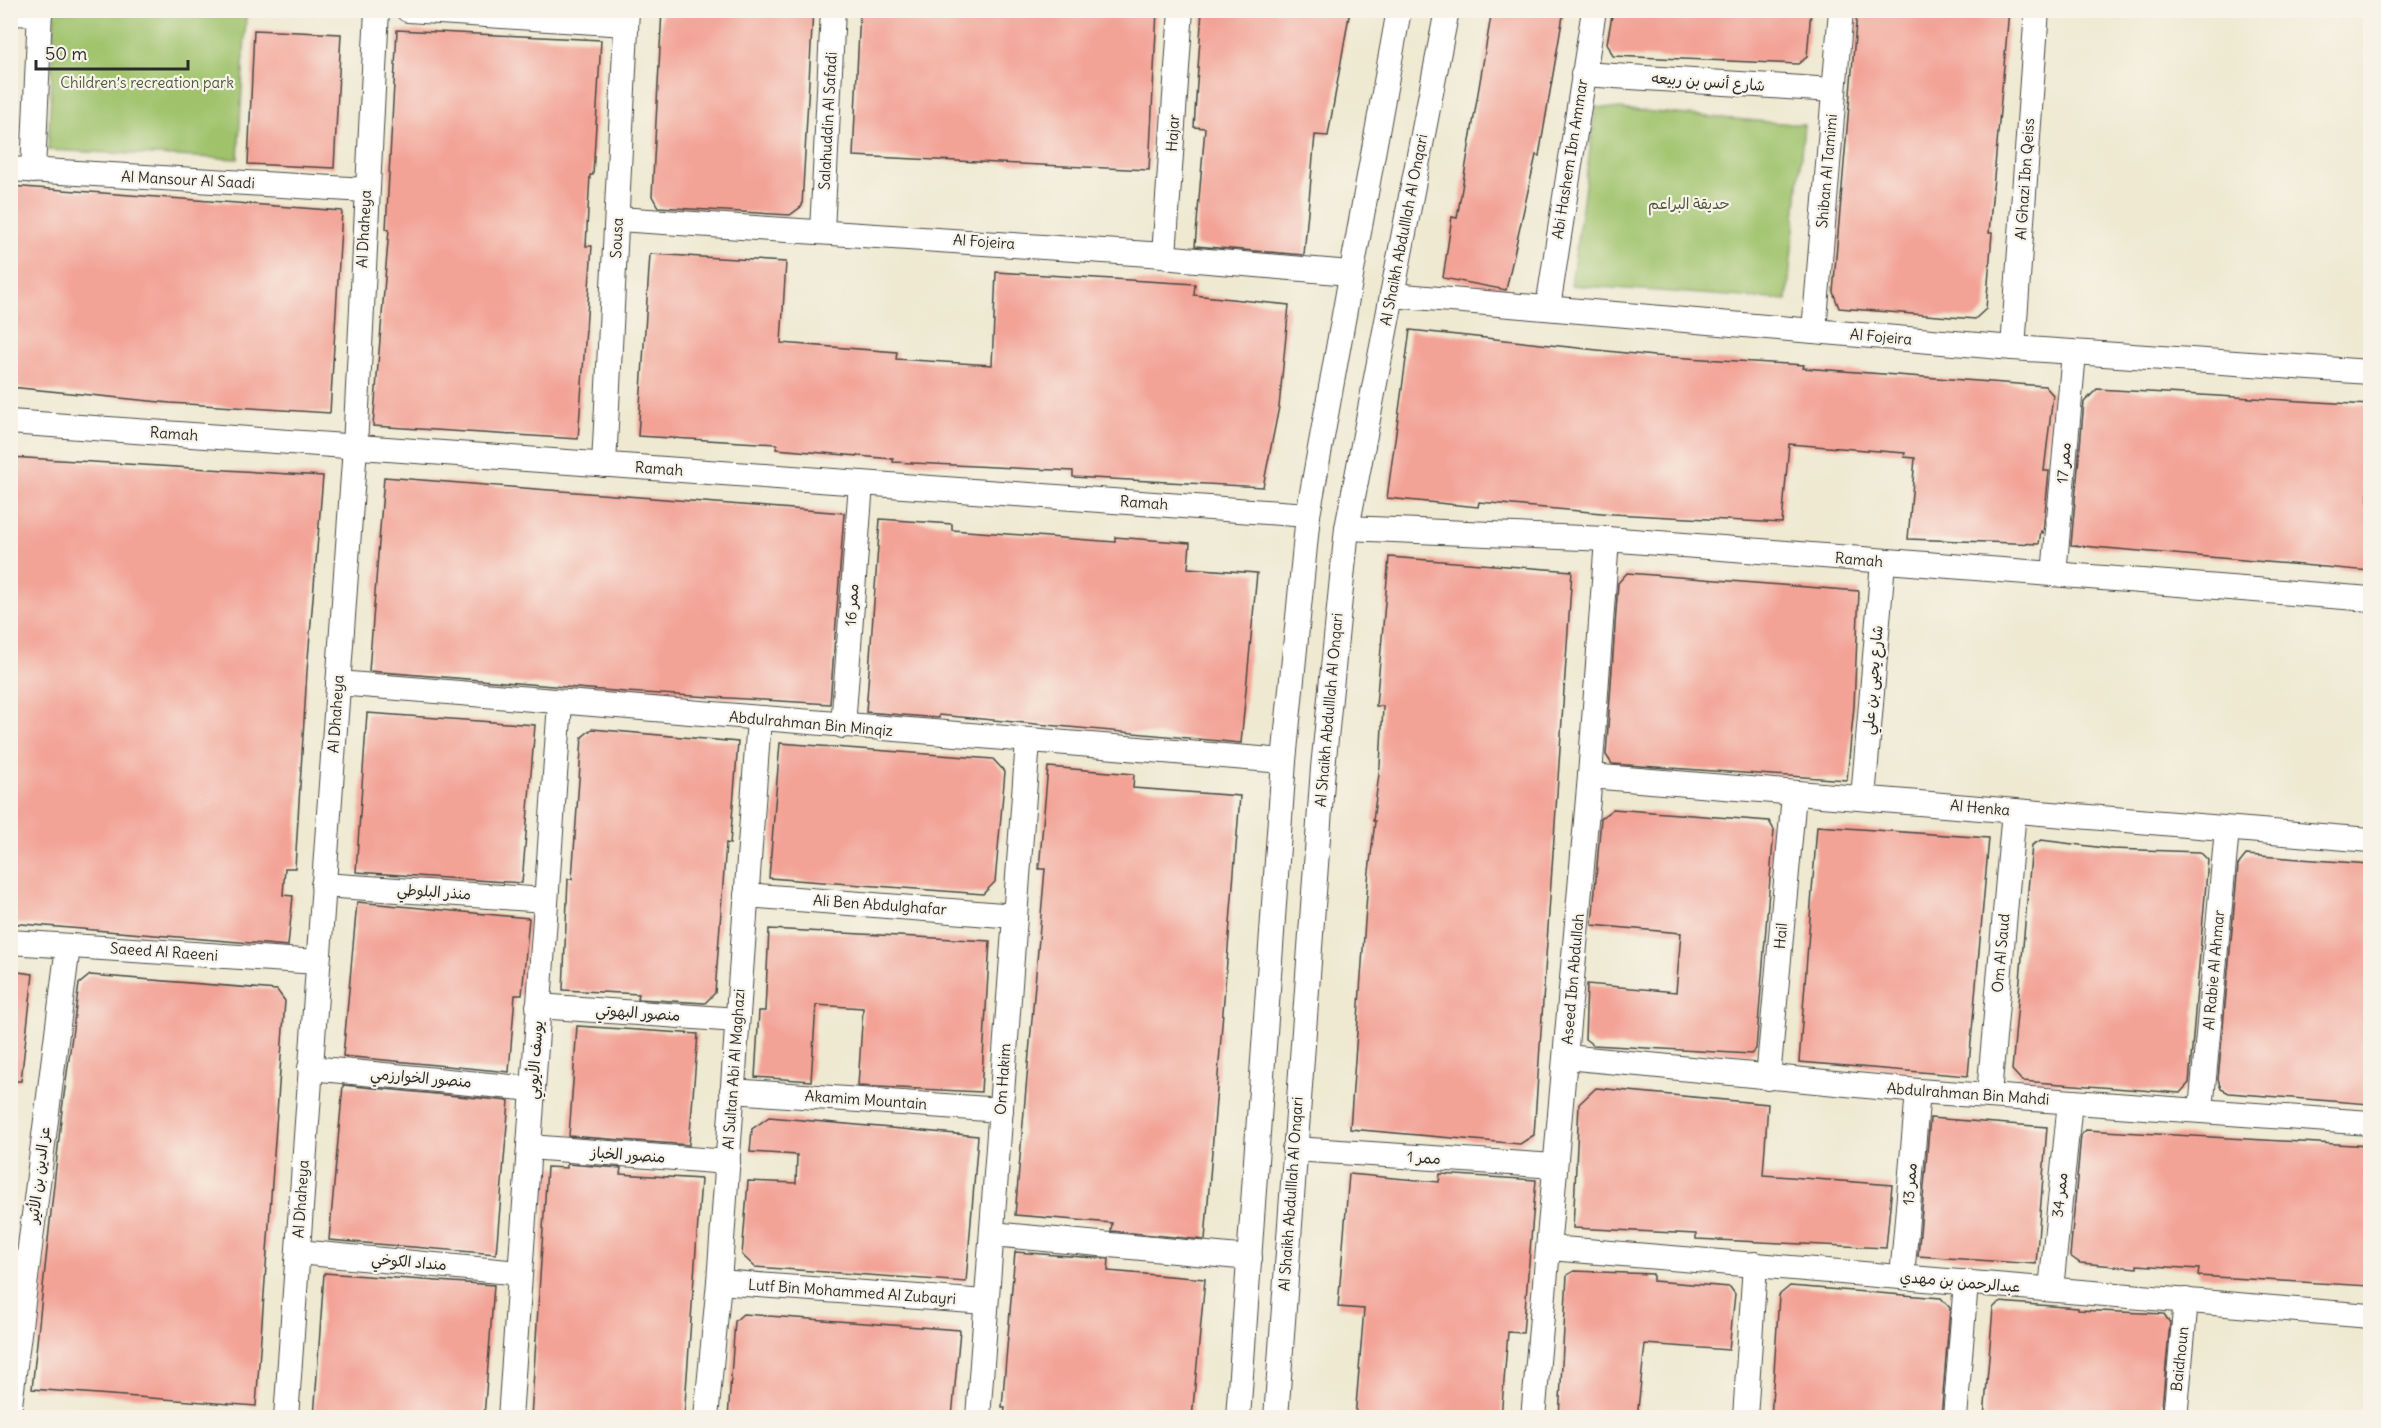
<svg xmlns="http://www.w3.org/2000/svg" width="2381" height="1428" font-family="Delius,'Playpen Sans Arabic',sans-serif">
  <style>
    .green { fill: #9fc26b; stroke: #65764b; stroke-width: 1.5 }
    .building { fill: #f3a396 }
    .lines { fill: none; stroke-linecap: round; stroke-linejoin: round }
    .minor-casing { stroke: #484844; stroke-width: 26 }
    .minor { stroke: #fff; stroke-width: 24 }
    .labels { text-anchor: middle; stroke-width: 4.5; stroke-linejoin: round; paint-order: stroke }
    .street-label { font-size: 15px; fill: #2b2b2b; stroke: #f7f3e8 }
    .park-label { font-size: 15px; fill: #4e583e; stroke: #f7f3e8 }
  </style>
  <rect width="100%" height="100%" fill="#f7f3e8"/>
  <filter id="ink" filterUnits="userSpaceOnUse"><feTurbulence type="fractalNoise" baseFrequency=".0167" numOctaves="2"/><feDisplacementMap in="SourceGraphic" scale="12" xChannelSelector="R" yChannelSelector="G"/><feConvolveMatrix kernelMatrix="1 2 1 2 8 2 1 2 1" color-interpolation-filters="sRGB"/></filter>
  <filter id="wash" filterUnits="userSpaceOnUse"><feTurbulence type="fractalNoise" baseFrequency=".008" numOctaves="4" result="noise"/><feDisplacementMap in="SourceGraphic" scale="24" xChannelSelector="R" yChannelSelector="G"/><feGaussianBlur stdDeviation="1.35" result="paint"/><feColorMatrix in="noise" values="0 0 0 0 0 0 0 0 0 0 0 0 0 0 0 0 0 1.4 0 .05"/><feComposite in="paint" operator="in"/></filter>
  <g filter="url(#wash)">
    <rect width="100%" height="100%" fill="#efe9d1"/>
    <!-- green -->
    <g class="green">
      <path d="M55,11H134L246,16L238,159L48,150Z"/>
      <path d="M1596,107L1804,125L1787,300L1571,285Z"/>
    </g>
    <g id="blocks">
      <!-- building -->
      <g class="building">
        <path d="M662,10H813L802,206L790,215L658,207L652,196Z"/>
        <path d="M860,10H1157L1149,170L853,156Z"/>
        <path d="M1202,10H1350L1328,136L1315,135L1304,255L1195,246L1205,128L1194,127Z"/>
        <path d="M1492,10H1564L1539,156L1536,155L1506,290L1443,278L1452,217L1457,218Z"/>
        <path d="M1613,10H1811L1807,57L1798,64L1613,56L1607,43Z"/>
        <path d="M1862,10H2009L1989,233H1992L1986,309L1975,319L1839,308L1833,292L1857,12Z"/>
        <path d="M254,30L341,34L334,168L248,164Z"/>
        <path d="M397,30L601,40L593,175H590L586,246H592L578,439L373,426L389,229H386Z"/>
        <path d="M10,186L342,211L330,413L170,403L10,387Z"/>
        <path d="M650,254L786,262L781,343L897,352L896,359L992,365L996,272L1195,284L1194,295L1289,305L1279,407L1263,487L1073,477V471L893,462V459L776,449L777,444L638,436Z"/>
        <path d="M1410,330L1654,356L1804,365L1803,368L2045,386L2053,395L2044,471H2049L2043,533L2041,531L2039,544L1908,539L1915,458L1904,457L1905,453L1789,444L1782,523L1613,514L1479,502L1478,507L1387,498Z"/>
        <path d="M2097,389L2370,405L2368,502H2370V571L2071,545L2084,402Z"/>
        <path d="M10,457L323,476L307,671L295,868H285L283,895L293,896L288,946L10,923Z"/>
        <path d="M384,477L844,513L830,704L626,692L369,671Z"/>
        <path d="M880,519L952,524V530L1035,536L1115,542V537L1190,543L1188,568L1257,573L1241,743L939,715V718L866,712Z"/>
        <path d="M1389,557L1572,571L1534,1135L1520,1144L1350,1129L1368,880L1375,821H1373L1380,766L1383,706H1376Z"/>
        <path d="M1627,573L1859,591L1854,706L1847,780L1612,764L1606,755L1618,583Z"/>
        <path d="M367,713L535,725L522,883L356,872Z"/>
        <path d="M592,729L738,742L730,844L726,843L715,993L705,1003L638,999L639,994L563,990L568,879H572L582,737Z"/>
        <path d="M780,743L993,759L1005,772L995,882L983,894L769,878Z"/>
        <path d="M1048,767L1134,774L1133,788L1240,796L1205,1240L1111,1231L1112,1223L1015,1215L1045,869H1039Z"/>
        <path d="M1613,809L1769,821L1774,830L1756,1049L1751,1054L1593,1045L1585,1039L1587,984L1676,992L1681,933L1592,925L1601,818Z"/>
        <path d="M1817,826L1989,838L1968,1076L1799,1062Z"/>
        <path d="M2041,840L2112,849L2200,852L2208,860L2189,1083L2180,1093L2022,1081L2012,1070L2032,845Z"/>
        <path d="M2246,855L2370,864V1104L2229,1093L2221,1089L2218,1080L2238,865Z"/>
        <path d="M357,902L529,918L522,995H515L509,1072L343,1056Z"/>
        <path d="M769,929L990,941L981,1092L858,1086L863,1008L816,1005L811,1081L755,1077L759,1011H765Z"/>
        <path d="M10,971L33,974L21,1081H10Z"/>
        <path d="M90,975L277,990L285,1001L256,1406L32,1389L62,1110L79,984Z"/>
        <path d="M577,1026L698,1034L689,1145L569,1136Z"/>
        <path d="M343,1085L509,1101L496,1254L329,1240Z"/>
        <path d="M1596,1088L1768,1104L1763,1175L1892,1185L1886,1248L1696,1239V1234L1573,1228L1579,1104Z"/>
        <path d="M769,1117L978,1136L966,1282L755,1267L742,1255L748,1181L796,1183L797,1155L750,1152L752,1129Z"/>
        <path d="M1930,1118L2047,1127L2036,1264L1918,1256Z"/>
        <path d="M2086,1130L2370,1146V1286L2198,1276L2199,1269L2137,1265V1268L2080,1263L2070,1256L2081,1135Z"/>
        <path d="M567,1164L621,1168L620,1174L701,1179L684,1418H531L547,1167L567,1168Z"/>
        <path d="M1349,1174L1439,1182L1440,1174L1536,1180L1523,1333L1508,1332L1501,1418H1355L1364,1309L1338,1307Z"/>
        <path d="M1015,1252L1109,1259L1108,1271L1205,1279L1192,1418H1004L1005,1407H1002Z"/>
        <path d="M1574,1271L1653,1274V1281L1730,1287L1735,1294L1729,1350L1645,1344L1637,1418H1559L1567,1275Z"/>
        <path d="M324,1273L494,1285L484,1418H314Z"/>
        <path d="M1790,1286L1941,1298L1950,1308L1941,1418H1771L1779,1295Z"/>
        <path d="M1999,1302L2078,1308V1310L2164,1314L2170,1323L2161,1418H1984L1993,1308Z"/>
        <path d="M743,1314L960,1330L952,1418H728L735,1321Z"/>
      </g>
    </g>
  </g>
  <g filter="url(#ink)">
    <use href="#blocks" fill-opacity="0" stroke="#484844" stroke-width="1.5"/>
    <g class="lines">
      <defs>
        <g id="minor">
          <path d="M408,10L626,24"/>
          <path d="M10,13L40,14"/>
          <path d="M1583,74L1833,90"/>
          <path d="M10,169L366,190"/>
          <path d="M33,171L40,10"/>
          <path d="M618,219L1164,255L1173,258L1350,273"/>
          <path d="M822,231L833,10"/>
          <path d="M1164,255L1181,10"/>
          <path d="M1392,295L2013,348L2370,372"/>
          <path d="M1548,307L1594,10"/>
          <path d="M1814,331L1841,10"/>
          <path d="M2013,348L2037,10"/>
          <path d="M10,422L1308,515"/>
          <path d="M604,465L627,10"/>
          <path d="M1347,528L1607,539L2370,599"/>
          <path d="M2054,574L2074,353"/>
          <path d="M338,683L1284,761"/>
          <path d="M843,726L861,483"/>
          <path d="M1590,776L2370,840"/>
          <path d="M1863,798L1883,562"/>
          <path d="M323,885L546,900"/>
          <path d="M746,895L1015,916"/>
          <path d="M10,942L318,962"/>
          <path d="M538,1006L737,1020"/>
          <path d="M1566,1057L1918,1091L2370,1123"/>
          <path d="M310,1068L533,1089"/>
          <path d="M1768,1078L1794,795"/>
          <path d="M732,1091L1001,1110"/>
          <path d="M1989,1094L2014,811"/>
          <path d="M2201,1110L2227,829"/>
          <path d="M529,1147L728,1162"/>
          <path d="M1294,1149L1555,1166"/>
          <path d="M992,1234L1250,1258"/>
          <path d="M1550,1248L2370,1316"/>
          <path d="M298,1252L520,1273"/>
          <path d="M1902,1277L1918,1091"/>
          <path d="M719,1282L985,1302"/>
          <path d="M2051,1289L2070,1102"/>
          <path d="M10,1405L68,946"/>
          <path d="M286,1418L355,447L377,10"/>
          <path d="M510,1418L560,703"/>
          <path d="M706,1418L719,1282L759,719"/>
          <path d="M978,1418L1028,741"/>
          <path d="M1238,1418L1284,761L1308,515L1399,10"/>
          <path d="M1276,1418L1323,768L1347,528L1447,10"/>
          <path d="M1533,1418L1590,776L1607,539"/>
          <path d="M1745,1418L1755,1264"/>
          <path d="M1955,1418L1966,1282"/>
          <path d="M2175,1418L2186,1300"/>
        </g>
      </defs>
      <!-- minor casing -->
      <use href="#minor" class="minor-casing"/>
      <!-- minor -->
      <use href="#minor" class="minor"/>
    </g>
  </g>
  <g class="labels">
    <!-- street labels -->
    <g class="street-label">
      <text transform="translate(1708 82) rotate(4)" y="5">شارع أنس بن ربيعه</text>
      <text transform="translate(828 121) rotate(-87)" y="5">Salahuddin Al Safadi</text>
      <text transform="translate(1173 133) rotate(-86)" y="5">Hajar</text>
      <text transform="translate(1570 159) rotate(-81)" y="5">Abi Hashem Ibn Ammar</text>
      <text transform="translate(1827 171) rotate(-85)" y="5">Shiban Al Tamimi</text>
      <text transform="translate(2025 179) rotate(-86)" y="5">Al Ghazi Ibn Qeiss</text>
      <text transform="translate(188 180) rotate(3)" y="5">Al Mansour Al Saadi</text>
      <text transform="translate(364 229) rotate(-87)" y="5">Al Dhaheya</text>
      <text transform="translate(1404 230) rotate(-79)" y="5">Al Shaikh Abdulllah Al Onqari</text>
      <text transform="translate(617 238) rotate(-87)" y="5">Sousa</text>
      <text transform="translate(984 242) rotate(4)" y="5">Al Fojeira</text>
      <text transform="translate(1881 337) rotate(5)" y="5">Al Fojeira</text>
      <text transform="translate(174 434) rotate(4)" y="5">Ramah</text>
      <text transform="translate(2064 463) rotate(-85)" y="5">ممر 17</text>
      <text transform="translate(659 469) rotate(4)" y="5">Ramah</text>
      <text transform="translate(1144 503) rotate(4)" y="5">Ramah</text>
      <text transform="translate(1859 560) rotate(5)" y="5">Ramah</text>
      <text transform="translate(852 605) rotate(-86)" y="5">ممر 16</text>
      <text transform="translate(1873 680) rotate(-85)" y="5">شارع يحيى بن علي</text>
      <text transform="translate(1329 710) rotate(-85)" y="5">Al Shaikh Abdulllah Al Onqari</text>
      <text transform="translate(336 714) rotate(-86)" y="5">Al Dhaheya</text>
      <text transform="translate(811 724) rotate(5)" y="5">Abdulrahman Bin Minqiz</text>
      <text transform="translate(1980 808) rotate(5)" y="5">Al Henka</text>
      <text transform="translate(434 892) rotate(4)" y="5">منذر البلوطي</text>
      <text transform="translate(880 905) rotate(4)" y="5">Ali Ben Abdulghafar</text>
      <text transform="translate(1781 936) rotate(-85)" y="5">Hail</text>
      <text transform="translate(164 952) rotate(4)" y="5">Saeed Al Raeeni</text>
      <text transform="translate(2001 953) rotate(-85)" y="5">Om Al Saud</text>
      <text transform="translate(2214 970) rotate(-85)" y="5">Al Rabie Al Ahmar</text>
      <text transform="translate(1573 979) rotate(-85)" y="5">Aseed Ibn Abdullah</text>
      <text transform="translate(638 1013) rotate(4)" y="5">منصور البهوتي</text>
      <text transform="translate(535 1060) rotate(-86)" y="5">يوسف الأيوبي</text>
      <text transform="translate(734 1069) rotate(-86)" y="5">Al Sultan Abi Al Maghazi</text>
      <text transform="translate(421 1078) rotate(5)" y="5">منصور الخوارزمي</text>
      <text transform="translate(1003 1079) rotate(-86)" y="5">Om Hakim</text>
      <text transform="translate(1968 1094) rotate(4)" y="5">Abdulrahman Bin Mahdi</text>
      <text transform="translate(866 1100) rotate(4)" y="5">Akamim Mountain</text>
      <text transform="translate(628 1155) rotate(4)" y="5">منصور الخباز</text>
      <text transform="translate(1424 1158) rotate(4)" y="5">ممر 1</text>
      <text transform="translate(39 1175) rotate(-83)" y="5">عز الدين بن الأثير</text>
      <text transform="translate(1910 1184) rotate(-85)" y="5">ممر 13</text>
      <text transform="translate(1291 1194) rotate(-86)" y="5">Al Shaikh Abdulllah Al Onqari</text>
      <text transform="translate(2060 1195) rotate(-84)" y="5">ممر 34</text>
      <text transform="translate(301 1199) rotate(-86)" y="5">Al Dhaheya</text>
      <text transform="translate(409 1262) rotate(5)" y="5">منداد الكوخي</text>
      <text transform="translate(1960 1282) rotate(5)" y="5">عبدالرحمن بن مهدي</text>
      <text transform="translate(852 1292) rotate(4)" y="5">Lutf Bin Mohammed Al Zubayri</text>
      <text transform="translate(2180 1359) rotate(-84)" y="5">Baidhoun</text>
    </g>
    <!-- park labels -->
    <g class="park-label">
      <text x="147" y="88">Children’s recreation park</text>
      <text x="1689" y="209">حديقة البراعم</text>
    </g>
  </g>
  <!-- margin -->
  <rect width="2381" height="1428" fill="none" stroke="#f7f3e8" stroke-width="36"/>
  <!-- scale -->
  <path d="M36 60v9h152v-9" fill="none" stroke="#2b2b2b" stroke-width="3"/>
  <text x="45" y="60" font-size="18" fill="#2b2b2b" stroke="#f7f3e8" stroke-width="4.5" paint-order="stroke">50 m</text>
</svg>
